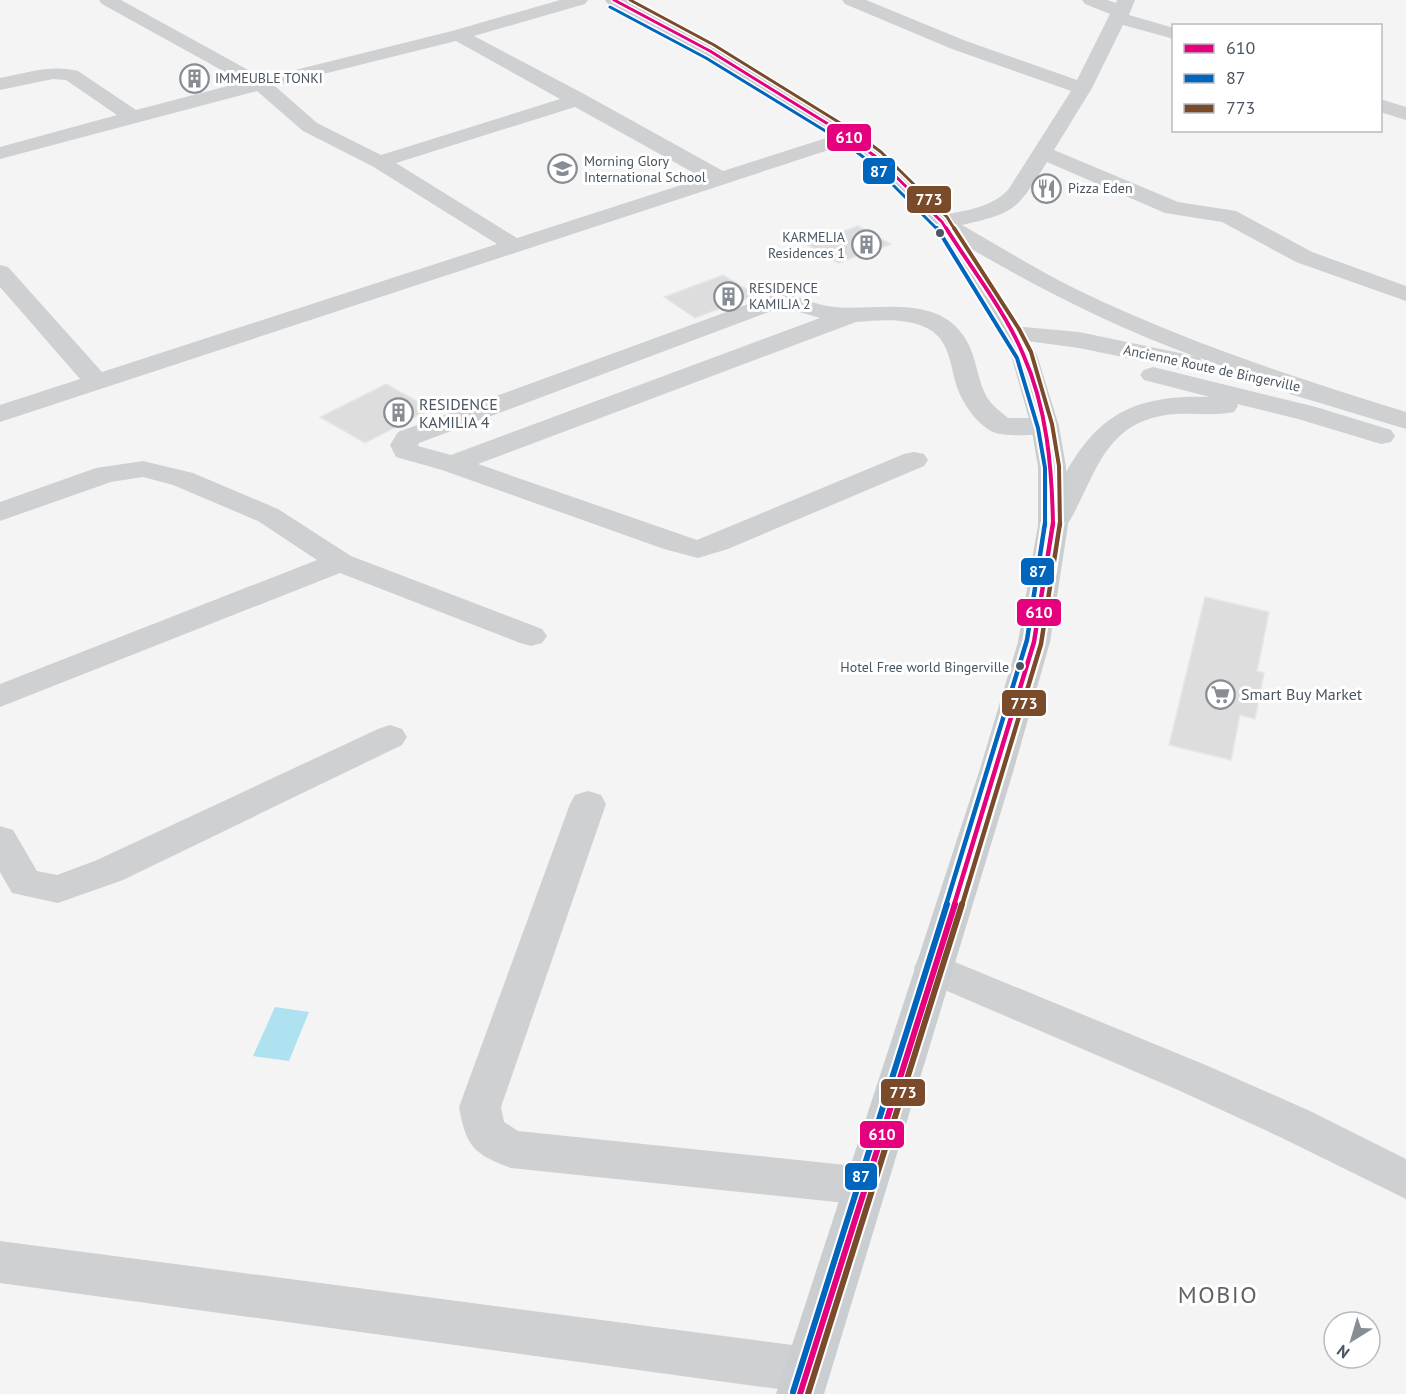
<svg xmlns="http://www.w3.org/2000/svg" width="1406" height="1394" font-family="'PT Sans',sans-serif">
  <style>
    .water { fill: #aee2f0 }
    .building { fill: #ddddde; stroke: #e5e6e7; stroke-width: 1.5 }
    .lines { fill: none; stroke-linecap: round; stroke-linejoin: round }
    .minor { fill: #ced0d2; fill-rule: evenodd }
    .major { fill: #caced1; fill-rule: evenodd }
    .bus-1-far3-casing { stroke: #fff; stroke-width: 6 }
    .bus-1-far2-casing { stroke: #fff; stroke-width: 8 }
    .bus-1-far1-casing { stroke: #fff; stroke-width: 9 }
    .bus-1-casing { stroke: #fff; stroke-width: 10 }
    .bus-2-far3-casing { stroke: #fff; stroke-width: 6 }
    .bus-2-far2-casing { stroke: #fff; stroke-width: 8 }
    .bus-2-far1-casing { stroke: #fff; stroke-width: 9 }
    .bus-2-casing { stroke: #fff; stroke-width: 10 }
    .bus-3-far3-casing { stroke: #fff; stroke-width: 6 }
    .bus-3-far2-casing { stroke: #fff; stroke-width: 8 }
    .bus-3-far1-casing { stroke: #fff; stroke-width: 9 }
    .bus-3-casing { stroke: #fff; stroke-width: 10 }
    .bus-1-far3 { stroke: #e5007d; stroke-width: 3 }
    .bus-1-far2 { stroke: #e5007d; stroke-width: 4 }
    .bus-1-far1 { stroke: #e5007d; stroke-width: 4.5 }
    .bus-1 { stroke: #e5007d; stroke-width: 6 }
    .bus-2-far3 { stroke: #0065bd; stroke-width: 3 }
    .bus-2-far2 { stroke: #0065bd; stroke-width: 4 }
    .bus-2-far1 { stroke: #0065bd; stroke-width: 4.5 }
    .bus-2 { stroke: #0065bd; stroke-width: 6 }
    .bus-3-far3 { stroke: #7a4b2a; stroke-width: 3 }
    .bus-3-far2 { stroke: #7a4b2a; stroke-width: 4 }
    .bus-3-far1 { stroke: #7a4b2a; stroke-width: 4.5 }
    .bus-3 { stroke: #7a4b2a; stroke-width: 6 }
    .bus-dot { fill: #4a5661; stroke: #fff; stroke-width: 2 }
    .labels { text-anchor: middle; stroke-width: 6; stroke-linejoin: round; paint-order: stroke }
    .far-poi-label { font-size: 14px; fill: #4a5661; stroke: #fff; text-anchor: start }
    .far-street-label { font-size: 14px; fill: #4a5661; stroke: #fff }
    .bus-label { font-size: 14px; fill: #4a5661; stroke: #fff; text-anchor: end }
    .poi-label { font-size: 16px; fill: #4a5661; stroke: #fff; text-anchor: start }
    .near-quarter-label { font-size: 24px; letter-spacing: 1.5px; fill: #5f6368; stroke: #fff }
    .line-badge { stroke: #fff; stroke-width: 2 }
    .badge-label { font-size: 16px; text-anchor: middle; font-weight: bold; fill: #fff }
  </style>
  <rect width="100%" height="100%" fill="#f4f4f4"/>
  <!-- water -->
  <path class="water" d="M275,1007L309,1012L289,1061L253,1056Z"/>
  <!-- building -->
  <g class="building">
    <path d="M858,226L891,244L838,263L806,244Z"/>
    <path d="M723,275L756,295L695,318L664,297Z"/>
    <path d="M386,384L431,409L365,443L320,417Z"/>
    <path d="M1205,597L1269,612L1257,671L1264,673L1255,719L1240,715L1231,760L1169,745Z"/>
  </g>
  <g class="lines">
    <!-- minor -->
    <g class="minor">
      <path d="M99,0H121L263,78L452,31L560,0H588L585,4L474,36L586,95L723,171L842,133L849,131L856,133L859,137L856,141L0,422V405L80,379L0,287V265L8,267L102,372L497,244L372,166L303,131L257,91L0,159V147L117,115L66,80L53,79L0,90V78C26,73 51,64 78,71L136,110L243,82L102,4ZM456,41L560,99L381,155L317,123L275,86ZM575,107L703,178L517,238L396,163Z"/>
      <path d="M842,0H866L966,41L1077,80L1110,14L1085,4L1082,0H1107L1116,3L1117,0H1135L1129,15L1174,28V39L1123,25L1092,88L1054,150L1178,202L1236,211L1312,252L1406,286V301L1296,262L1222,222L1165,213L1047,162C1018,208 1017,213 962,225C1002,248 1041,272 1082,292C1184,341 1298,379 1406,412V429L1290,394L1287,390L1200,358L1203,363L1199,368L1190,371L1079,348L1004,338L1001,333L1004,328L1013,326L1079,332L1194,356C1099,321 1021,279 934,227L931,222L934,217C960,211 988,210 1008,190L1071,91L952,49L845,4Z"/>
      <path d="M1380,99L1406,107V120L1380,112Z"/>
      <path d="M781,292C798,296 816,305 834,307C876,311 934,294 963,335C977,354 976,379 988,399C993,406 1001,412 1008,418H1045L1055,420L1059,426L1055,432C1042,435 1003,438 991,431C975,422 961,401 956,384C951,366 949,343 932,331C910,317 881,320 856,322L478,464L697,540L904,454L914,452L924,454L928,460L924,466L728,549L698,558L664,549L442,470L396,457L390,445L398,432ZM782,307L820,318L451,455L418,446L419,443Z"/>
      <path d="M1153,367L1316,407L1391,430L1395,436L1391,442L1381,444L1298,419L1237,404L1238,406L1234,412C1211,417 1185,411 1161,416C1098,428 1094,487 1063,531L1053,534L1043,531L1038,525C1082,439 1103,393 1210,397L1144,380L1140,375L1144,370Z"/>
      <path d="M143,461L193,473L278,509L351,556L542,629L547,636L542,643L531,646L520,643L340,573L0,707V684L317,560L258,521L173,485L143,477L111,482L0,521V502L96,468Z"/>
      <path d="M390,725L402,729L407,737L402,745L123,880L58,903L12,893L0,872V826L13,830L37,871L57,875L97,860L378,729Z"/>
      <path d="M588,791L601,795L606,804L501,1107L504,1122L518,1131L865,1167L880,1172L887,1186L880,1200L865,1205L511,1168C473,1154 466,1146 459,1107L570,804L575,795Z"/>
      <path d="M933,953L1208,1066L1310,1111L1406,1159V1199L1280,1137L1178,1090L919,979L914,968L919,957Z"/>
      <path d="M0,1241L807,1347L824,1354L831,1370L824,1386L807,1393L0,1283Z"/>
    </g>
    <!-- major -->
    <path class="major" d="M605,0H627L717,47L856,133L883,153L950,217L1025,333L1037,355L1059,426L1066,467L1068,525L1050,642L1013,772L824,1394H776L979,772L1018,642L1038,525V467L1031,426L1011,355L1001,333L933,226L869,161L842,141L703,55L608,4Z"/>
    <defs>
      <path id="bus-1-far3" d="M614,0L710,51L849,137L876,157L942,222L947,230"/>
      <path id="bus-1-far2" d="M946,228C971,268 1005,311 1023,354C1047,408 1052,467 1053,525"/>
      <path id="bus-1-far1" d="M954,905L1034,642L1053,523"/>
      <path id="bus-1" d="M800,1394L955,904"/>
      <path id="bus-2-far3" d="M610,7L706,58L845,143L871,163L938,230"/>
      <path id="bus-2-far2" d="M937,228L1017,358L1038,428L1045,468V525"/>
      <path id="bus-2-far1" d="M946,905L1027,640L1045,523"/>
      <path id="bus-2" d="M793,1392L947,904"/>
      <path id="bus-3-far3" d="M630,0L714,45L853,131L881,152L947,217L955,230"/>
      <path id="bus-3-far2" d="M954,228L1019,329L1031,352L1052,424L1059,466L1060,525"/>
      <path id="bus-3-far1" d="M962,905L1041,644L1060,523"/>
      <path id="bus-3" d="M808,1394L962,904"/>
    </defs>
    <!-- bus-1-far3 casing -->
    <use href="#bus-1-far3" class="bus-1-far3-casing"/>
    <!-- bus-1-far2 casing -->
    <use href="#bus-1-far2" class="bus-1-far2-casing"/>
    <!-- bus-1-far1 casing -->
    <use href="#bus-1-far1" class="bus-1-far1-casing"/>
    <!-- bus-1 casing -->
    <use href="#bus-1" class="bus-1-casing"/>
    <!-- bus-2-far3 casing -->
    <use href="#bus-2-far3" class="bus-2-far3-casing"/>
    <!-- bus-2-far2 casing -->
    <use href="#bus-2-far2" class="bus-2-far2-casing"/>
    <!-- bus-2-far1 casing -->
    <use href="#bus-2-far1" class="bus-2-far1-casing"/>
    <!-- bus-2 casing -->
    <use href="#bus-2" class="bus-2-casing"/>
    <!-- bus-3-far3 casing -->
    <use href="#bus-3-far3" class="bus-3-far3-casing"/>
    <!-- bus-3-far2 casing -->
    <use href="#bus-3-far2" class="bus-3-far2-casing"/>
    <!-- bus-3-far1 casing -->
    <use href="#bus-3-far1" class="bus-3-far1-casing"/>
    <!-- bus-3 casing -->
    <use href="#bus-3" class="bus-3-casing"/>
    <!-- bus-1-far3 -->
    <use href="#bus-1-far3" class="bus-1-far3"/>
    <!-- bus-1-far2 -->
    <use href="#bus-1-far2" class="bus-1-far2"/>
    <!-- bus-1-far1 -->
    <use href="#bus-1-far1" class="bus-1-far1"/>
    <!-- bus-1 -->
    <use href="#bus-1" class="bus-1"/>
    <!-- bus-2-far3 -->
    <use href="#bus-2-far3" class="bus-2-far3"/>
    <!-- bus-2-far2 -->
    <use href="#bus-2-far2" class="bus-2-far2"/>
    <!-- bus-2-far1 -->
    <use href="#bus-2-far1" class="bus-2-far1"/>
    <!-- bus-2 -->
    <use href="#bus-2" class="bus-2"/>
    <!-- bus-3-far3 -->
    <use href="#bus-3-far3" class="bus-3-far3"/>
    <!-- bus-3-far2 -->
    <use href="#bus-3-far2" class="bus-3-far2"/>
    <!-- bus-3-far1 -->
    <use href="#bus-3-far1" class="bus-3-far1"/>
    <!-- bus-3 -->
    <use href="#bus-3" class="bus-3"/>
  </g>
  <!-- icons -->
  <defs>
    <symbol id="building-ring" viewBox="-11 -11 22 22"><circle r="9.5" fill="#fff" stroke="#868d94" stroke-width="1.5"/><path d="M-4-6H4V6H1V3H-1V6H-4ZM-2.5-4.3h1.7v1.8h-1.7ZM.8-4.3h1.7v1.8H.8ZM-2.5-1h1.7V.8h-1.7ZM.8-1h1.7V.8H.8Z" fill="#868d94"/></symbol>
    <symbol id="school-ring" viewBox="-11 -11 22 22"><circle r="9.5" fill="#fff" stroke="#868d94" stroke-width="1.5"/><path d="M0-5L7-2L0 1L-7-2ZM-4 1L0 2.5L4 1V4Q0 6-4 4Z" fill="#868d94"/></symbol>
    <symbol id="restaurant-ring" viewBox="-11 -11 22 22"><circle r="9.5" fill="#fff" stroke="#868d94" stroke-width="1.5"/><path d="M-5-6h1v4h1v-4h1v4h1v-4h1v5L-1.5 .5V6h-2V.5L-5-1ZM5-6V6H3V1.5H1.5Q1.5-4 5-6Z" fill="#868d94"/></symbol>
    <symbol id="supermarket-ring" viewBox="-11 -11 22 22"><circle r="9.5" fill="#fff" stroke="#868d94" stroke-width="1.5"/><path d="M-6-5.5h2.5l.6 2H6L4.5 2H-2.5L-4.4-4H-6ZM-1.5 3.2a1.3 1.3 0 1 0 .1 0ZM3 3.2a1.3 1.3 0 1 0 .1 0Z" fill="#868d94"/></symbol>
  </defs>
  <g fill-rule="evenodd">
    <use href="#building-ring" x="178" y="62" width="33" height="33"/>
    <use href="#school-ring" x="546" y="152" width="33" height="33"/>
    <use href="#restaurant-ring" x="1030" y="172" width="33" height="33"/>
    <use href="#building-ring" x="850" y="228" width="33" height="33"/>
    <use href="#building-ring" x="712" y="280" width="33" height="33"/>
    <use href="#building-ring" x="382" y="396" width="33" height="33"/>
    <use href="#supermarket-ring" x="1204" y="678" width="33" height="33"/>
  </g>
  <!-- markers -->
  <g class="bus-dot">
    <circle cx="940" cy="233" r="5"/>
    <circle cx="1020" cy="666" r="5"/>
  </g>
  <g class="labels">
    <!-- far-poi labels -->
    <g class="far-poi-label">
      <text x="215" y="83">IMMEUBLE TONKI</text>
      <text x="584" y="166">Morning Glory<tspan x="584" dy="16">International School</tspan></text>
      <text x="1068" y="193">Pizza Eden</text>
      <text x="845" y="242" text-anchor="end">KARMELIA<tspan x="845" dy="16">Residences 1</tspan></text>
      <text x="749" y="293">RESIDENCE<tspan x="749" dy="16">KAMILIA 2</tspan></text>
    </g>
    <!-- far-street labels -->
    <g class="far-street-label">
      <text transform="translate(1212 368) rotate(12)" y="5">Ancienne Route de Bingerville</text>
    </g>
    <!-- bus labels -->
    <g class="bus-label">
      <text x="1009" y="672">Hotel Free world Bingerville</text>
    </g>
    <!-- poi labels -->
    <g class="poi-label">
      <text x="419" y="410">RESIDENCE<tspan x="419" dy="18">KAMILIA 4</tspan></text>
      <text x="1241" y="700">Smart Buy Market</text>
    </g>
    <!-- near-quarter labels -->
    <g class="near-quarter-label">
      <text x="1218" y="1303">MOBIO</text>
    </g>
  </g>
  <g class="line-badge">
    <rect x="826" y="123" width="46" height="29" rx="6" fill="#e5007d"/>
    <rect x="862" y="157" width="34" height="28" rx="6" fill="#0065bd"/>
    <rect x="906" y="185" width="46" height="29" rx="6" fill="#7a4b2a"/>
    <rect x="1020" y="557" width="35" height="29" rx="6" fill="#0065bd"/>
    <rect x="1016" y="598" width="46" height="29" rx="6" fill="#e5007d"/>
    <rect x="1001" y="689" width="46" height="28" rx="6" fill="#7a4b2a"/>
    <rect x="880" y="1078" width="46" height="29" rx="6" fill="#7a4b2a"/>
    <rect x="859" y="1120" width="46" height="29" rx="6" fill="#e5007d"/>
    <rect x="844" y="1162" width="34" height="29" rx="6" fill="#0065bd"/>
  </g>
  <g class="badge-label">
    <text x="849" y="143">610</text>
    <text x="879" y="177">87</text>
    <text x="929" y="205">773</text>
    <text x="1038" y="577">87</text>
    <text x="1039" y="618">610</text>
    <text x="1024" y="709">773</text>
    <text x="903" y="1098">773</text>
    <text x="882" y="1140">610</text>
    <text x="861" y="1182">87</text>
  </g>
  <!-- legend -->
  <rect x="1172" y="24" width="210" height="108" fill="#ffffff" stroke="#b7bbc0" stroke-width="1.5"/>
  <rect x="1184" y="44" width="30" height="9" fill="#e5007d" stroke="#b7bbc0" stroke-width="1.5"/>
  <text x="1226" y="54" font-size="18" fill="#4a5661">610</text>
  <rect x="1184" y="74" width="30" height="9" fill="#0065bd" stroke="#b7bbc0" stroke-width="1.5"/>
  <text x="1226" y="84" font-size="18" fill="#4a5661">87</text>
  <rect x="1184" y="104" width="30" height="9" fill="#7a4b2a" stroke="#b7bbc0" stroke-width="1.5"/>
  <text x="1226" y="114" font-size="18" fill="#4a5661">773</text>
  <!-- north arrow -->
  <g transform="translate(1352 1340) rotate(217)"><circle r="28" fill="#ffffff" stroke="#b7bbc0" stroke-width="1.5"/>
  <path d="M0-4.5L10 22L0 15L-10 22Z" fill="#868d94"/>
  <text y="-9" font-size="16" font-weight="bold" text-anchor="middle" fill="#4a5661">N</text>
  </g>
</svg>
